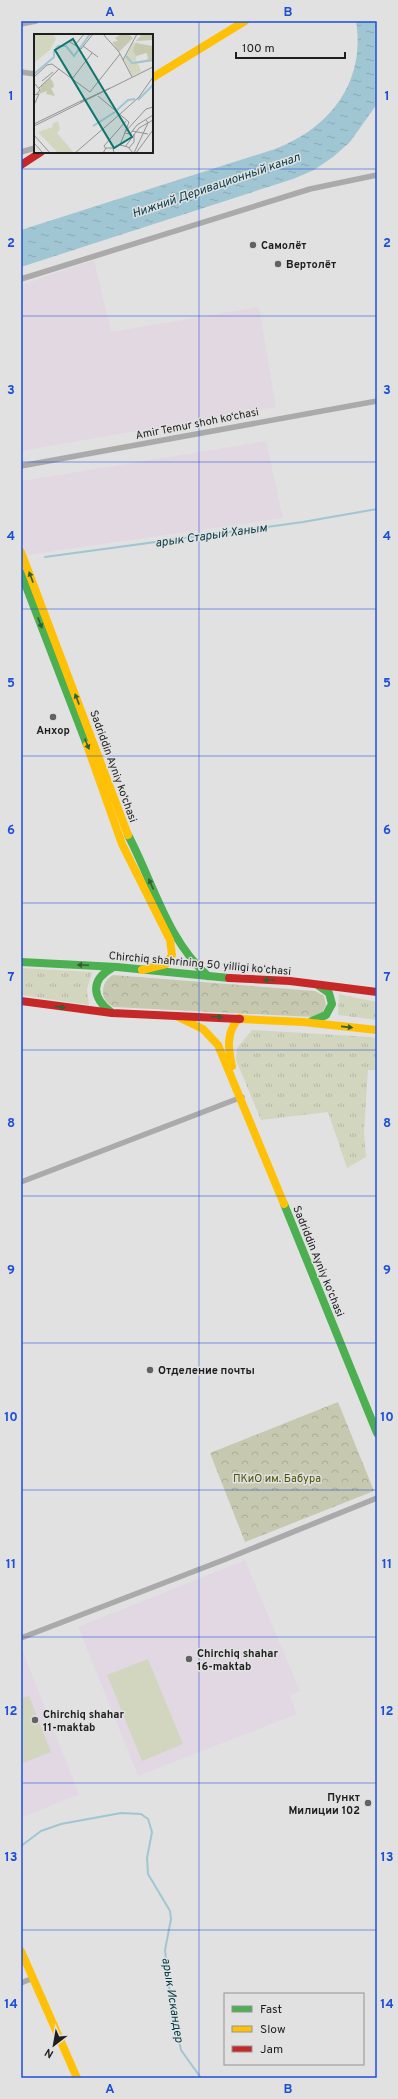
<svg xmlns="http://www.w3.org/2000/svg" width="398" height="2099" font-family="Overpass,sans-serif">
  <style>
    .industrial { fill: #e2d8e1 }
    .education { fill: #e1d8e3 }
    .grass { fill: url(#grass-tufts) }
    .forest { fill: url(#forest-crowns) }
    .park { fill: #d3d6bf }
    .water { fill: url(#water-ripples) }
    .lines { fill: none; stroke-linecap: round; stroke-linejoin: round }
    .stream { stroke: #9fc6d2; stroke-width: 2 }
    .street { stroke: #aaa; stroke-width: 5.5 }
    .fast { stroke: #4caf50; stroke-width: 8 }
    .slow { stroke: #ffc107; stroke-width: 8 }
    .jam { stroke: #c62828; stroke-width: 8 }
    .oneway { fill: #335f34 }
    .grid { fill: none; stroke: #1d4ed8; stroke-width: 1; stroke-opacity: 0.55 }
    .poi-dot { fill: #626263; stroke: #e1e1e2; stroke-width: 1.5 }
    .labels { text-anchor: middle; stroke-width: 3; stroke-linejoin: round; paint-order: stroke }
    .poi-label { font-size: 11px; font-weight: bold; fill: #1e1e1e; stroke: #e1e1e2; text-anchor: start }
    .street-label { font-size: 11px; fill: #1e1e1e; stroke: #e1e1e2 }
    .park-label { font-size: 11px; fill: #4d5305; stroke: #e1e1e2 }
    .water-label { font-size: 12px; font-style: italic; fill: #033a45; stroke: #e1e1e2 }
    .inset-river { fill: none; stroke: #9fc6d2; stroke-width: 2 }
    .inset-road { fill: none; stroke: #939394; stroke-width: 1 }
    .view { fill: #0f766e; fill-opacity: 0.15; stroke: #0f766e; stroke-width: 2 }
    .inset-edge { fill: none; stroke: #1e1e1e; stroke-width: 2 }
    .neatline { fill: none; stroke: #1d4ed8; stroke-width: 1.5 }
    .grid-label { font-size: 13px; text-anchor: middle; font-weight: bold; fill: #1d4ed8 }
  </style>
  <defs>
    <pattern id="grass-tufts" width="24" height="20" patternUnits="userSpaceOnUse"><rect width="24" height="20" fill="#d3d6bf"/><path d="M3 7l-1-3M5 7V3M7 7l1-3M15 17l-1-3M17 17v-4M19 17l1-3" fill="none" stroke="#b5b7a4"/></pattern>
    <pattern id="forest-crowns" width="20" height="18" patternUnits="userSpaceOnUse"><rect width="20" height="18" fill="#c6c9b0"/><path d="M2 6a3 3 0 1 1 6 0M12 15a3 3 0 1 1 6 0" fill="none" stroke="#aaac97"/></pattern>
    <pattern id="water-ripples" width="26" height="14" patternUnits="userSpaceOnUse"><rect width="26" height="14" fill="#9fc6d2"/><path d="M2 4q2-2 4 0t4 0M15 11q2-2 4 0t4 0" fill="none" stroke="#88aab4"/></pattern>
  </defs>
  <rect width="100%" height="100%" fill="#e1e1e2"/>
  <!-- industrial -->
  <g class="industrial">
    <path d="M94,260L111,332L259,307L276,407L21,451V285Z"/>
    <path d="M266,441L283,518L27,555L21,537V481Z"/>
  </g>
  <!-- education -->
  <g class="education">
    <path d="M245,1560L300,1691L290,1696L297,1714L138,1776L78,1627Z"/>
    <path d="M21,1647L79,1794L21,1818Z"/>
  </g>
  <!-- grass -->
  <g class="grass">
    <path d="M21,968L92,972L87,989L89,1005L21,995Z"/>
    <path d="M339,994L377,1002V1020L338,1015Z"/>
    <path d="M252,1030L371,1037L377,1039V1070H368L364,1131L366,1157L347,1168L328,1112L261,1120L236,1060L237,1048Z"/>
  </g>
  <!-- forest -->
  <g class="forest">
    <path d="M113,975L315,991L324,996L326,1005L322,1013L313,1017L114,1007C99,1001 100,982 113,975Z"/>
    <path d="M338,1402L374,1491L245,1542L210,1453Z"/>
  </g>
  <!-- park -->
  <g class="park">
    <path d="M148,1659L183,1744L142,1761L107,1675Z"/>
    <path d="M29,1696L51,1752L23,1763L21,1758V1698Z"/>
  </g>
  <!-- water -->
  <path class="water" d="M356,21H377V104L350,142L333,157L314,170L293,179L21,267V230L275,149C330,128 366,82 356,21Z"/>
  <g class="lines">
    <!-- stream -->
    <g class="stream">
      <path d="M45,557L303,522L377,509"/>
      <path d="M21,1846L41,1831L61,1824L121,1813L141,1814L148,1819L152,1832L147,1858L148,1874L170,1911L171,1919L165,1950L169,1987L181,2050L201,2078"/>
    </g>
    <!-- street -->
    <g class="street">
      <path d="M21,24L36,21"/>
      <path d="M21,72L35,74"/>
      <path d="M21,152L35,148"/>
      <path d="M21,279L310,189L377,175"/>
      <path d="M21,466L377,401"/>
      <path d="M21,1182L242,1097"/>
      <path d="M21,1638L226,1559L377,1498"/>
      <path d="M21,1983L33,1978"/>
    </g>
    <!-- fast -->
    <g class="fast">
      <path d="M21,573L87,745"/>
      <path d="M128,835C153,882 167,940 208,976"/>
      <path d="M21,962L117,967L229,978"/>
      <path d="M111,1012C92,998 90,980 112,968"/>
      <path d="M312,1021L326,1015L332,1004L329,993L319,986"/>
      <path d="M284,1204L377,1433"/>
    </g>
    <!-- slow -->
    <g class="slow">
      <path d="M152,78L245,21"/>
      <path d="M21,552L128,835"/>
      <path d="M87,745L122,844L170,940L172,955L166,964L142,970"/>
      <path d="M176,1016L203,1029L218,1045L284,1204"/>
      <path d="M240,1019L303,1022L377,1030"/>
      <path d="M232,1066C228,1048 226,1032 239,1018"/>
      <path d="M21,1951L77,2078"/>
    </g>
    <!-- jam -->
    <g class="jam">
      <path d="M21,165L41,152"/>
      <path d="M229,978L290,981L377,992"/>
      <path d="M21,1001L112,1013L240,1019"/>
    </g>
  </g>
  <!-- one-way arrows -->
  <defs><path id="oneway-solid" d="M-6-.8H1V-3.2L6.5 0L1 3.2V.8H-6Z"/></defs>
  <g class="oneway">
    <use href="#oneway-solid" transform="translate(31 577) rotate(-111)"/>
    <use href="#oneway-solid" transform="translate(40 623) rotate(69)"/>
    <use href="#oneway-solid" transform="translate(77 699) rotate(-111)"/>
    <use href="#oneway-solid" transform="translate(87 744) rotate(68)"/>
    <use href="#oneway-solid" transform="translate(151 884) rotate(-114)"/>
    <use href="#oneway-solid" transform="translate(83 965) rotate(-177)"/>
    <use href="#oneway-solid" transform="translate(269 980) rotate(-177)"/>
    <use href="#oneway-solid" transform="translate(60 1007) rotate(7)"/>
    <use href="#oneway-solid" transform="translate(217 1017) rotate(2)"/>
    <use href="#oneway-solid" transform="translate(347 1027) rotate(6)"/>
  </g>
  <!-- grid -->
  <path class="grid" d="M199,21V2078M21,169H377M21,316H377M21,462H377M21,609H377M21,756H377M21,903H377M21,1050H377M21,1196H377M21,1343H377M21,1490H377M21,1637H377M21,1783H377M21,1930H377"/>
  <!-- markers -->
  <g class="poi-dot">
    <circle cx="253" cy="245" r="4"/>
    <circle cx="278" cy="264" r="4"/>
    <circle cx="53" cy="717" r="4"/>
    <circle cx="150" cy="1370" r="4"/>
    <circle cx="189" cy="1659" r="4"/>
    <circle cx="35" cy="1720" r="4"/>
    <circle cx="368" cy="1803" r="4"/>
  </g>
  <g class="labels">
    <!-- poi labels -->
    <g class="poi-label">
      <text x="261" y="249">Самолёт</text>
      <text x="286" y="268">Вертолёт</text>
      <text x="53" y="734" text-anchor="middle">Анхор</text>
      <text x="158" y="1374">Отделение почты</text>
      <text x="197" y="1657">Chirchiq shahar<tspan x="197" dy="13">16-maktab</tspan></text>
      <text x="43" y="1718">Chirchiq shahar<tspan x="43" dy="13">11-maktab</tspan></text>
      <text x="360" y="1801" text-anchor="end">Пункт<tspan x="360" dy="13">Милиции 102</tspan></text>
    </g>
    <!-- street labels -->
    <g class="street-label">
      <text transform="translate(197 423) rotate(-11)" y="4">Amir Temur shoh ko‘chasi</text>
      <text transform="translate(114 766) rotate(70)" y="4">Sadriddin Ayniy ko‘chasi</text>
      <text transform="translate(200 963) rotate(5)" y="4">Chirchiq shahrining 50 yilligi koʻchasi</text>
      <text transform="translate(319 1261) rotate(68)" y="4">Sadriddin Ayniy ko‘chasi</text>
    </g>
    <!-- park labels -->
    <g class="park-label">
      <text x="277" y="1482">ПКиО им. Бабура</text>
    </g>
    <!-- water labels -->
    <g class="water-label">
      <text transform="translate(216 185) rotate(-19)" y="4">Нижний Деривационный канал</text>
      <text transform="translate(211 535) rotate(-8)" y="4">арык Старый Ханым</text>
      <text transform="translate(173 2000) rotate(81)" y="4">арык Искандер</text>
    </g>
  </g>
  <!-- overview -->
  <g transform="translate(34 34)">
    <rect width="119" height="119" fill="#e1e1e2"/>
    <path d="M0,0H19L22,5L16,16L0,29ZM104,8L102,27L105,28L96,27L104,30L107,37L119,32L98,42L90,26L99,9Z" fill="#d3d6bf"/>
    <path d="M87,0H94L99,4L85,18L78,8L84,7L81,4ZM108,0H119V6L102,7ZM102,9L119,12V27L101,30L94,27L103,29L114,25L113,19L102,22L99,16ZM16,44L19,48L20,53L17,54L21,62L12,60L13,57L5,60L7,52Z" fill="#c6c9b0"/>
    <path d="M24,87L26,96L23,99L40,119H24L4,98L19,93L18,90Z" fill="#d3d6bf"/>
    <path class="inset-river" d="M46,14L56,0M92,22L98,29L119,26M0,40L20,23V17L24,12H32L40,22L46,14M104,66L119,51M83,76L94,66L101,65M59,92L81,78"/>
    <path class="inset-road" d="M69,0L85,18L98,43M36,8L47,15L59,0M41,11L50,0M49,12L64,23M89,26L103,0M0,43L13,31L18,30L56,58L86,20M38,45L58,19M8,47L19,38M1,50L6,56L2,61M5,54L25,35M0,61L5,60L0,71M64,62L95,88L86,111L94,113L99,119M46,68L76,54M85,81L105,63L119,43M0,90L51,65M0,92L119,33M98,97L114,100M91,98L112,75L119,73M91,99L96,100L103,91L119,81M0,101L16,119M0,109L9,119M91,113L105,94L119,86M95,114L100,108V100M72,115L70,112L92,87M41,119L85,81M69,119L72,114H79L80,119M100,119L114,89L112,86M102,119L119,96"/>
    <path class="view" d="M39,5L98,103L80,114L21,16Z"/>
    <rect width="119" height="119" class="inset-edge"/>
  </g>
  <!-- border -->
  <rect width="398" height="2099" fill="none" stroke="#e1e1e2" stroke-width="44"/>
  <!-- legend -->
  <rect x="224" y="1993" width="140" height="72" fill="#e1e1e2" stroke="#939394"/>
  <rect x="232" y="2006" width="20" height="6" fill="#4caf50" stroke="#939394"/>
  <text x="260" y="2013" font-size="12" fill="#1e1e1e">Fast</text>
  <rect x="232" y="2026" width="20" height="6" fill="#ffc107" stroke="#939394"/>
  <text x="260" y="2033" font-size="12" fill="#1e1e1e">Slow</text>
  <rect x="232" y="2046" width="20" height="6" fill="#c62828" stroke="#939394"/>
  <text x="260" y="2053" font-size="12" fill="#1e1e1e">Jam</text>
  <!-- north arrow -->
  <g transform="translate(54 2045) rotate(211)" stroke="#e1e1e2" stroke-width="3" paint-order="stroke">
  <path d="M0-3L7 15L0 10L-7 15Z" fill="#1e1e1e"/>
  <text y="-6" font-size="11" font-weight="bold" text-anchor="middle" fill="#1e1e1e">N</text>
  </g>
  <!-- scale -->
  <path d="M236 52v6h109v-6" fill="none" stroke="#1e1e1e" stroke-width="2"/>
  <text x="242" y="52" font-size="12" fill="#1e1e1e" stroke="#e1e1e2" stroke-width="3" paint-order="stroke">100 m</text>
  <rect x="22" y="22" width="354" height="2055" class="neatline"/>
  <g class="grid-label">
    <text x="110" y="16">A</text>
    <text x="288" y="16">B</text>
    <text x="11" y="100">1</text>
    <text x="387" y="100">1</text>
    <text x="11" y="247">2</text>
    <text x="387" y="247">2</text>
    <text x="11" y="394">3</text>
    <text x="387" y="394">3</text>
    <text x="11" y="540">4</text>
    <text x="387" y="540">4</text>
    <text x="11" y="687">5</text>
    <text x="387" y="687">5</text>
    <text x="11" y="834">6</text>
    <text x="387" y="834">6</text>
    <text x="11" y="981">7</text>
    <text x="387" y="981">7</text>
    <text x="11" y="1127">8</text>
    <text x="387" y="1127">8</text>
    <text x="11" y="1274">9</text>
    <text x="387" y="1274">9</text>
    <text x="11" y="1421">10</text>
    <text x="387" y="1421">10</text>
    <text x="11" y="1568">11</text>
    <text x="387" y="1568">11</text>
    <text x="11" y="1715">12</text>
    <text x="387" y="1715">12</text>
    <text x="11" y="1861">13</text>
    <text x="387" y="1861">13</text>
    <text x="11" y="2008">14</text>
    <text x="387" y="2008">14</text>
    <text x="110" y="2093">A</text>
    <text x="288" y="2093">B</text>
  </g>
</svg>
